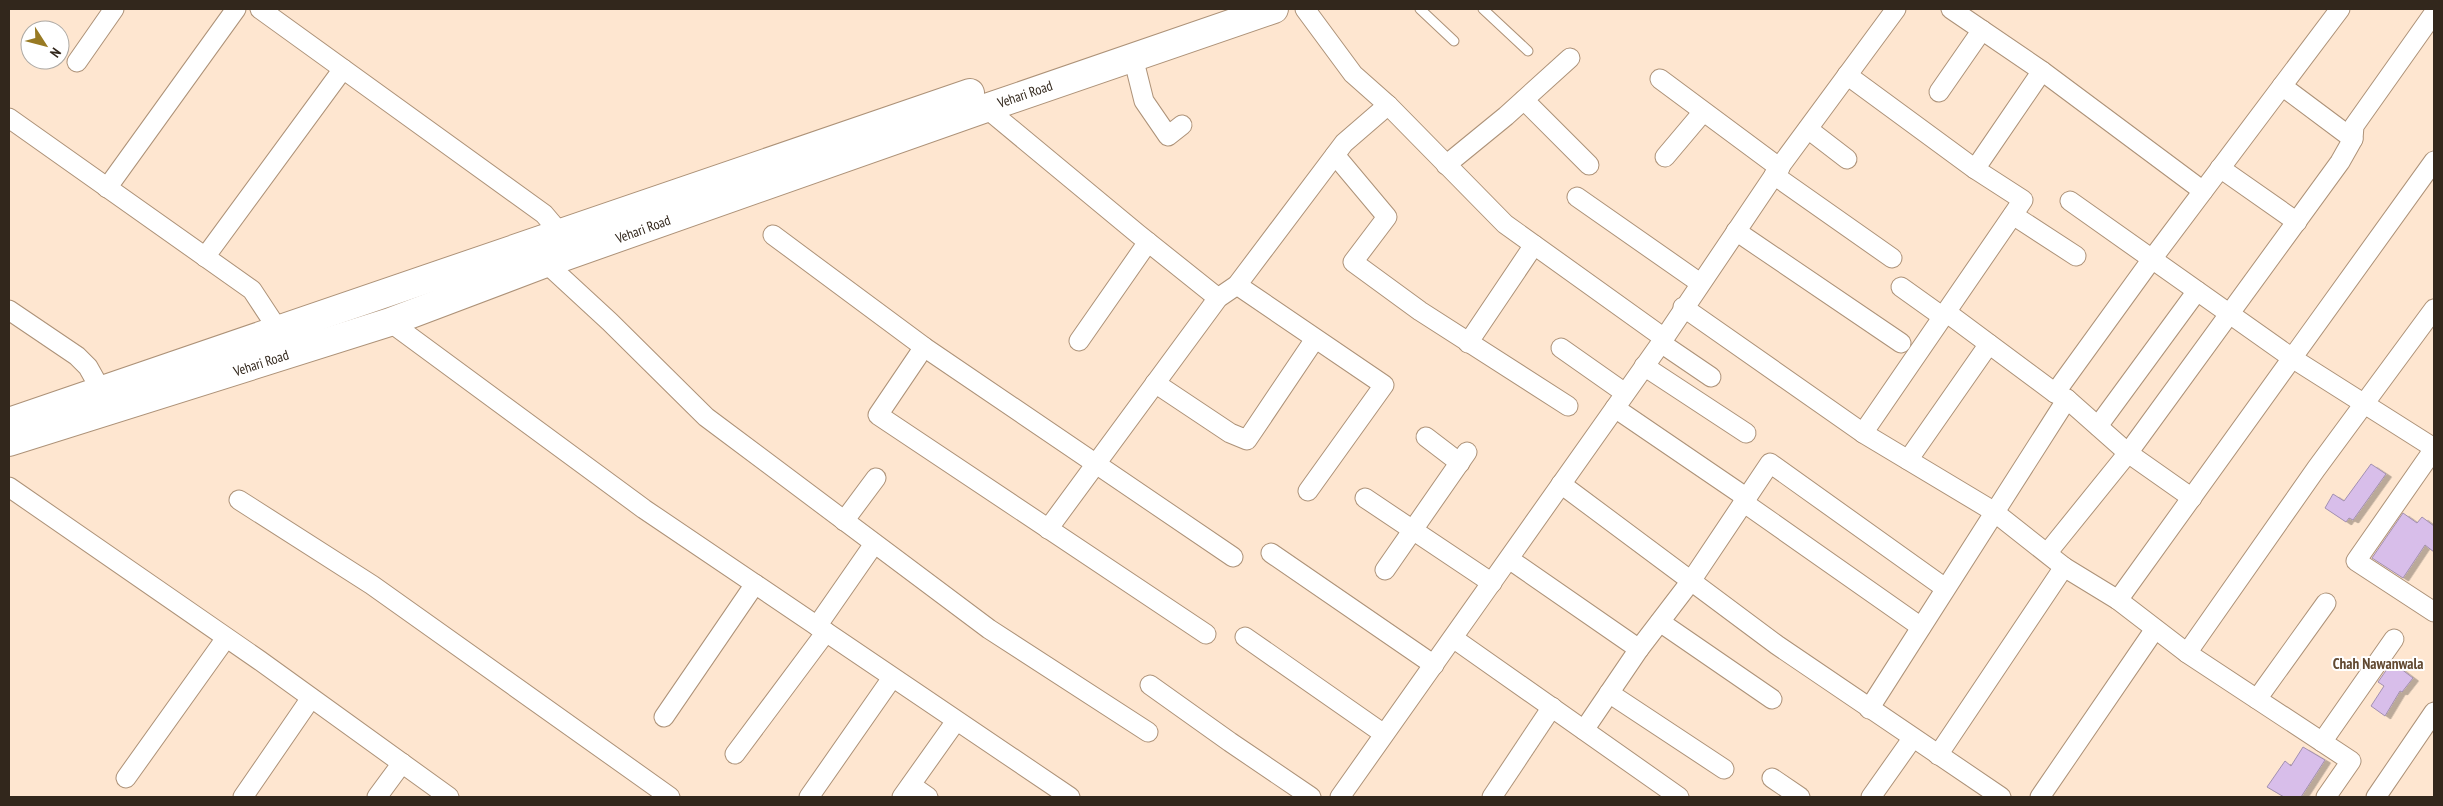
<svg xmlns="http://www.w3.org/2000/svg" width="2443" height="806" font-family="'PT Sans Narrow',sans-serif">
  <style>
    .building { fill: #d8beea; stroke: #a290af; filter: url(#shadow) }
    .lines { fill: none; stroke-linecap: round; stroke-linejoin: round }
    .service-casing { stroke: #ad9278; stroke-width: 11 }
    .minor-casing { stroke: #ad9278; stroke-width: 21 }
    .primary-casing { stroke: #ad9278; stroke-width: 30 }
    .service { stroke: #fff; stroke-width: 9 }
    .minor { stroke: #fff; stroke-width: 19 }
    .primary { stroke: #fff; stroke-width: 28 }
    .labels { text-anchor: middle; stroke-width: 4; stroke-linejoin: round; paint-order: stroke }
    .street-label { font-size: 14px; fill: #32271c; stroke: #fff }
    .neighbourhood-label { font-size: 15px; font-weight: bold; fill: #614830; stroke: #fff }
  </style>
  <defs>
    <filter id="shadow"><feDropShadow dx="5.5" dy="3" stdDeviation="0" flood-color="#0004"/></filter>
  </defs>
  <rect width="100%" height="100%" fill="#fee6d0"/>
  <!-- building -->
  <g class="building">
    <path d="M2371,464L2386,474L2353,520L2349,518L2346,522L2325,508L2333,494L2344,501Z"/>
    <path d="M2403,513L2417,523L2422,517L2434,526V552L2425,545L2403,578L2372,558Z"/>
    <path d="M2392,662L2413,678L2402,692L2400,691L2385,716L2371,706L2384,686L2378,682Z"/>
    <path d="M2303,747L2325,760L2301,797H2284L2267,787L2285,761L2291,766Z"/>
  </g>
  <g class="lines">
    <defs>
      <g id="service">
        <path d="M1420,9L1454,41"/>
        <path d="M1483,9L1528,51"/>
      </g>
      <g id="minor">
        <path d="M260,9L544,214L561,234"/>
        <path d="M1305,9L1353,74L1388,105L1505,224L1664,338"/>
        <path d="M1951,9L2042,71L2203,191"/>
        <path d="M1133,57L1144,101L1168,136L1182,125"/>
        <path d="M77,62L114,9"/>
        <path d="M1847,75L1975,169L2023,200L1863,433"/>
        <path d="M1660,79L1780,168"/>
        <path d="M2282,86L2353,139"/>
        <path d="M1939,92L1982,30"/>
        <path d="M1524,100L1589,165"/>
        <path d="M986,108L1138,234L1218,298"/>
        <path d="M9,118L252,290L279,331"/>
        <path d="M1808,129L1847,159"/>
        <path d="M1335,155L1387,217L1353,262L1420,311L1568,406"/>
        <path d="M1665,157L1703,112"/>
        <path d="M1446,165L1506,116L1570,58"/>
        <path d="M2220,168L2297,222"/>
        <path d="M1975,169L2042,71"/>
        <path d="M1774,175L1892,258"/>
        <path d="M107,188L236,9"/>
        <path d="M1577,197L1700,283"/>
        <path d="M2070,201L2292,358L2434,448"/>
        <path d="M2013,215L2076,256"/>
        <path d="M1736,231L1901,343"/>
        <path d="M773,235L924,347L1233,557"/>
        <path d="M205,257L343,69"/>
        <path d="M546,263L610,322L706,417L989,629L1148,732"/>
        <path d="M1237,285L1384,385L1308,491"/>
        <path d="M1901,287L1943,317"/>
        <path d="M1683,307L1863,433L1993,511L2064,567L2118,600L2187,653L2351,761L2326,797"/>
        <path d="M9,310L77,356L88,367L102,392"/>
        <path d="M1946,312L2055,393L2067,399L2128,453L2192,498"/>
        <path d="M390,322L644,509L1070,797"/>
        <path d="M1079,341L1148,242"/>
        <path d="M1468,343L1534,245"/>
        <path d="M1661,343L1711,377"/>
        <path d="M924,347L878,415L1206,634"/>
        <path d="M1561,348L1625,393"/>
        <path d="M1644,366L1746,433"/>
        <path d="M1155,383L1230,433L1247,440L1315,339"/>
        <path d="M2055,393L2152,259L2340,9"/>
        <path d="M1615,408L1747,498"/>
        <path d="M2098,426L2197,291"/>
        <path d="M1426,437L1460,463"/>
        <path d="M2434,449L2356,561L2434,612"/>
        <path d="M1908,460L1989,344"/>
        <path d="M1561,484L1777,645L2001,797"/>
        <path d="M9,487L259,660L449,797"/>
        <path d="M1365,498L1492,583"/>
        <path d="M239,500L372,585L670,797"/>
        <path d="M1743,502L1921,627"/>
        <path d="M844,521L876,478"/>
        <path d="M1048,529L1218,298L1237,285L1344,143L1388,105"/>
        <path d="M2048,552L2128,453L2340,162L2353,139L2354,126L2434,13"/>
        <path d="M1271,553L1434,665"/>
        <path d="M1509,559L1639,649L1584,730"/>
        <path d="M1385,570L1467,452"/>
        <path d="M2118,600L2434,161"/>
        <path d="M1660,622L1772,699"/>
        <path d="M817,626L874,544"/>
        <path d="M1245,637L1384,734"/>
        <path d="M1453,638L1679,797"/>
        <path d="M1639,649L1691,581L1770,463L1945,588"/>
        <path d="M2187,653L2316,469L2434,309"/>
        <path d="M1150,685L1230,742L1311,797"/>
        <path d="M1609,693L1724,769"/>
        <path d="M2257,699L2326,603"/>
        <path d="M1869,709L2067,399"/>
        <path d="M664,717L755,584"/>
        <path d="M2322,742L2394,639"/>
        <path d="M735,754L826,632"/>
        <path d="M1938,755L2064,567"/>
        <path d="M126,778L226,638"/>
        <path d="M1772,778L1800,797"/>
        <path d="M911,785L928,797"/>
        <path d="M243,797L311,698"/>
        <path d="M377,797L402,763"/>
        <path d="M809,797L892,678"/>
        <path d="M902,797L956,721"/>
        <path d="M1340,797L1661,343L1781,165L1896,9"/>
        <path d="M1492,797L1552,707"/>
        <path d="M1871,797L1912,739"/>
        <path d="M2040,797L2155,629"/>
        <path d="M2376,797L2434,712"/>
      </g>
      <g id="primary">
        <path d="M9,422L970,93"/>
        <path d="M9,442L390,322L546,263L986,108L1274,9"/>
      </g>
    </defs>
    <!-- service casing -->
    <use href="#service" class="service-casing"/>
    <!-- minor casing -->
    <use href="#minor" class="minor-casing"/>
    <!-- primary casing -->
    <use href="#primary" class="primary-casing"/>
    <!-- service -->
    <use href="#service" class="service"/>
    <!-- minor -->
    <use href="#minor" class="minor"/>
    <!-- primary -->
    <use href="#primary" class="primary"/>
  </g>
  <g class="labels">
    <!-- street labels -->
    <g class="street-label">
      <text transform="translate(1025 94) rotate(-19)" y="5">Vehari Road</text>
      <text transform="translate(643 229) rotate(-20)" y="5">Vehari Road</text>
      <text transform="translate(261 363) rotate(-18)" y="5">Vehari Road</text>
    </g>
    <!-- neighbourhood labels -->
    <g class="neighbourhood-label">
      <text x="2378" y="669">Chah Nawanwala</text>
    </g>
  </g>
  <!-- border -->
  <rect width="2443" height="806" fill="none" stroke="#32271c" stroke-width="20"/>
  <!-- north arrow -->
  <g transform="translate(45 45) rotate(126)"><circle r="24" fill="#ffffff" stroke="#ada9a4"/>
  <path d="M0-4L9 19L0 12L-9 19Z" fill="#987a23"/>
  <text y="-8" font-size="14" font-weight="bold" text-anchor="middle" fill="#32271c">N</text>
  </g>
</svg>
